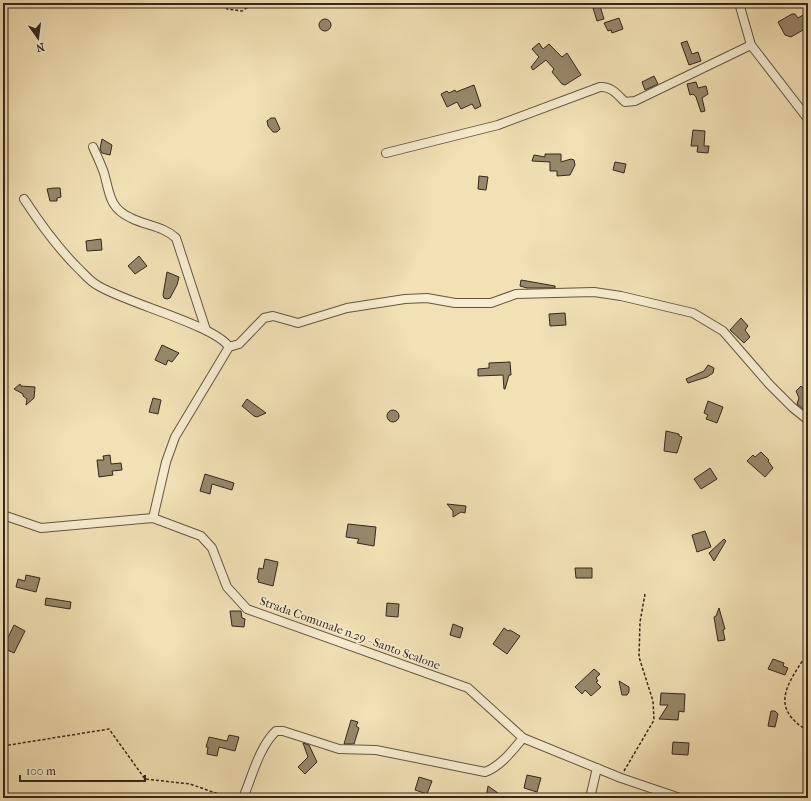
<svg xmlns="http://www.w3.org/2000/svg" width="811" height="801" font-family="'IM FELL French Canon',serif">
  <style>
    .building { fill: #97886b; stroke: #35271b }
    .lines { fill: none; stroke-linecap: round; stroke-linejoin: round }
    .minor-casing { stroke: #645642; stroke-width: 10 }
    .path { stroke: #35271b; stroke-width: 1.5; stroke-dasharray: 3 2; stroke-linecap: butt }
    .minor { stroke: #f6eccf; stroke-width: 8 }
    .labels { text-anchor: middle; stroke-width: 3.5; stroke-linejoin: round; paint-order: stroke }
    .street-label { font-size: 12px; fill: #35271b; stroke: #f6eccf }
  </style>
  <rect width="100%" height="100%" fill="#f1e1b5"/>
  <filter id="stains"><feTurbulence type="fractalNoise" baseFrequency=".005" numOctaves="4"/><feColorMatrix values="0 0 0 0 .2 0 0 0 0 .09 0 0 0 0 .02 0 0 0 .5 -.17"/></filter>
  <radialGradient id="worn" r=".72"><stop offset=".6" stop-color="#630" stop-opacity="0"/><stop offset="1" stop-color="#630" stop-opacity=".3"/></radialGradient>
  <!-- building -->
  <g class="building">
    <path d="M600,6L604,19L597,21L593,8Z"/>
    <path d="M792,14H795L798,18L803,15L808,26V41L803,30L791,37L785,35L778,22Z"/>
    <path d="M619,18L623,29L612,33L611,30L608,31L604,23Z"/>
    <circle cx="325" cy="25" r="6"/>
    <path d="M687,41L692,54L698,52L701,61L689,65L681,43Z"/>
    <path d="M539,43L543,49L549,44L562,57L567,53L581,75L565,85L562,84L552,72L554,69L546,60L533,70L531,67L539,57L532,49Z"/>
    <path d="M654,76L658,84L645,90L642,82Z"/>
    <path d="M696,82L698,88L706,86L708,94L702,98L705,111L701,112L696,97L693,94L690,95L687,84Z"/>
    <path d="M474,85L481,106L475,109L472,104L461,109L457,102L447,107L441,94L447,91L449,93L455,90L456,92Z"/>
    <path d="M271,118H275L280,129L277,132H273L268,126L267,121Z"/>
    <path d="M693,130L705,131L704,146H709L708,153L697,152L698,146H691Z"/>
    <path d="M102,139L112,145L110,155L102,153L100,149Z"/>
    <path d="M545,154H561V162L571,159L574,160L575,165L570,175L557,176V171H550V162L532,161L534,155L545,157Z"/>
    <path d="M615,162L626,164L624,173L613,170Z"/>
    <path d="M479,176L488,177L486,190L478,189Z"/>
    <path d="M54,188H60L61,197L57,198V201H50L47,189Z"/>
    <path d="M101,239L102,250L87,251L86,241Z"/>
    <path d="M139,256L147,266L135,274L128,266Z"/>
    <path d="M167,272L179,277L177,285L170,298L167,299L164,298L163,295Z"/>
    <path d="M521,280L555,286V288H527L520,286Z"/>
    <path d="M565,313L566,325L550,326L549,314Z"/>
    <path d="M741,318L748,326L745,330L750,337L744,343L730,330Z"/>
    <path d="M162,345L179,353L172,362L168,360L166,365L155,360Z"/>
    <path d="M510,362L511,375H509L505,389H504L503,375L478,376V369L489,368V363Z"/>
    <path d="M708,365L714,368L713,373L707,377L688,383L686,379L704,371Z"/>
    <path d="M20,384L21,386L35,387L34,398L26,405L27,399L23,396V394L14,389Z"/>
    <path d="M801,386L808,394V413L797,404L799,398L796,391Z"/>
    <path d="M153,398L161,400L158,414L149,412Z"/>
    <path d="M247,399L266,413L257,417L254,416L242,406Z"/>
    <path d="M708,401L723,407L717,423L706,419L708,415L704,413Z"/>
    <circle cx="393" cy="416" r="6"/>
    <path d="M666,431L679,434V436L682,437L677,453L664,451Z"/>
    <path d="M761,452L769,460L768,461L773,468L765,477L747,461L753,455L755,457Z"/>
    <path d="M110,455L111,464L121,463L122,470L112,471L113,475L99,477L97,460H104L103,456Z"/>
    <path d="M710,468L717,479L701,489L694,479Z"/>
    <path d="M205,474L234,483L232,490L212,484L210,494L200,491Z"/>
    <path d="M447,504L466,506L465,513L461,512L453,517V511Z"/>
    <path d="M348,524L376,527L374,546L357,543L359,539L346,537Z"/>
    <path d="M705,531L711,547L697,552L692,535Z"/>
    <path d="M724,539L726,541L714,561L709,553Z"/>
    <path d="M265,559L278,562L273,586L258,582L259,580L257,579L259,568L263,569Z"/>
    <path d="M575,568H592V578H576Z"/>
    <path d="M26,575L40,578L36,592L16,587L18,579L25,581Z"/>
    <path d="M46,598L71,602L70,609L45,605Z"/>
    <path d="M387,603L399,604L398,617L386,616Z"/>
    <path d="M719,608L725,629L723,630L725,640L718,641L714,617L716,616Z"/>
    <path d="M230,611H241L242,618L245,619L244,627L232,626Z"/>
    <path d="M453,624L463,628L460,638L450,635Z"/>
    <path d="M14,625L25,631L14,653L3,648Z"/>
    <path d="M504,628L508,631L510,630L520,636L507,654L493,644Z"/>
    <path d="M773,659L784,663L783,666L788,668L785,675L768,669Z"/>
    <path d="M594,669L600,674L596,678L598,681L596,682L601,687L591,696L585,690L582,694L575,687Z"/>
    <path d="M619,681L629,687V692L627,695H622Z"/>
    <path d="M661,693L685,694L684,712L679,711L678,720L659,719L668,705H660Z"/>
    <path d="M771,711H775L778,714L775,727L768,726Z"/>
    <path d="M351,720L358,722L356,726L359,728L354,744H344Z"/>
    <path d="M229,735L239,737L235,751L219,747L217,756L207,754L208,747H206L209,737L227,741Z"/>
    <path d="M673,742L689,743L688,755L672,754Z"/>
    <path d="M303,743L309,745L317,762L305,774L298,767L308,757Z"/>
    <path d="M527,775L541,778L537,792L524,788Z"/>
    <path d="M419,777L432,781L427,794L415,790Z"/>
    <path d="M488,786L498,793L497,798H486Z"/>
  </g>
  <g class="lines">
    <defs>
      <g id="minor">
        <path d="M739,3L751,45L808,119"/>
        <path d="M93,147C97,156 101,164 104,173C110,194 109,208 131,218C147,226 163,226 176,238L206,330"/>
        <path d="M386,153L498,125L600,87C611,86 617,94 625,102L635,101L751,45"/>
        <path d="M24,199C41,225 58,249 81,271C86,276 91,282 97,285C125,303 215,325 229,347"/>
        <path d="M3,515L41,528L153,518L201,536L212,548L227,587L247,609L468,688L523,738L621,778L680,798"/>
        <path d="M153,518L166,462L175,437L229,347L239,344L264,318L273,316L298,323L347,308L405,299L427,298L455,303H491L516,294L594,292L621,296L693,313L723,331L769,384L792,407L808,420"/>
        <path d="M243,798C252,777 259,747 276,731H283L339,749L376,750L485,772C501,766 512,751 523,738"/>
        <path d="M590,798L597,768"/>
      </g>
    </defs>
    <!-- minor casing -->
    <use href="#minor" class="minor-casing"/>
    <!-- path -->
    <g class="path">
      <path d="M224,3L227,9L242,11L254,3"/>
      <path d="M805,657C786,686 770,708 808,731"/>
      <path d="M3,746L109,729L145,779L190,784L230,798"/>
      <path d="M624,771L654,720L653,701L639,657L640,622L645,594"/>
    </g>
    <!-- minor -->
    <use href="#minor" class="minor"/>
  </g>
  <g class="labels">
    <!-- street labels -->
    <g class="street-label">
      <text transform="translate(350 633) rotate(20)" y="4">Strada Comunale n.29 - Santo Scalone</text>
    </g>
  </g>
  <!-- margin -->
  <rect width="811" height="801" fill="none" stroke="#f1e1b5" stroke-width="16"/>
  <rect x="4" y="4" width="803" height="793" fill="none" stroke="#35271b" stroke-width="2"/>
  <rect x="8" y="8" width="795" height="785" fill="none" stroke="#35271b"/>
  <!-- north arrow -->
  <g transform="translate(38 38) rotate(166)" stroke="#f6eccf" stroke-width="3" paint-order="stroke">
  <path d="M0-3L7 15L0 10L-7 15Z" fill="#35271b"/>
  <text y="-6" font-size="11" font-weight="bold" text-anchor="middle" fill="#35271b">N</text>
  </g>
  <!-- scale -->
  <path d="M20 775v6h125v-6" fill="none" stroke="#35271b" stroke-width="2"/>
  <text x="26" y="775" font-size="12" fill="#35271b" stroke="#f6eccf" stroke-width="3" paint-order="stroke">100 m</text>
  <rect width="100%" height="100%" filter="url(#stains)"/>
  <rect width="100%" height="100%" fill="url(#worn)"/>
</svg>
